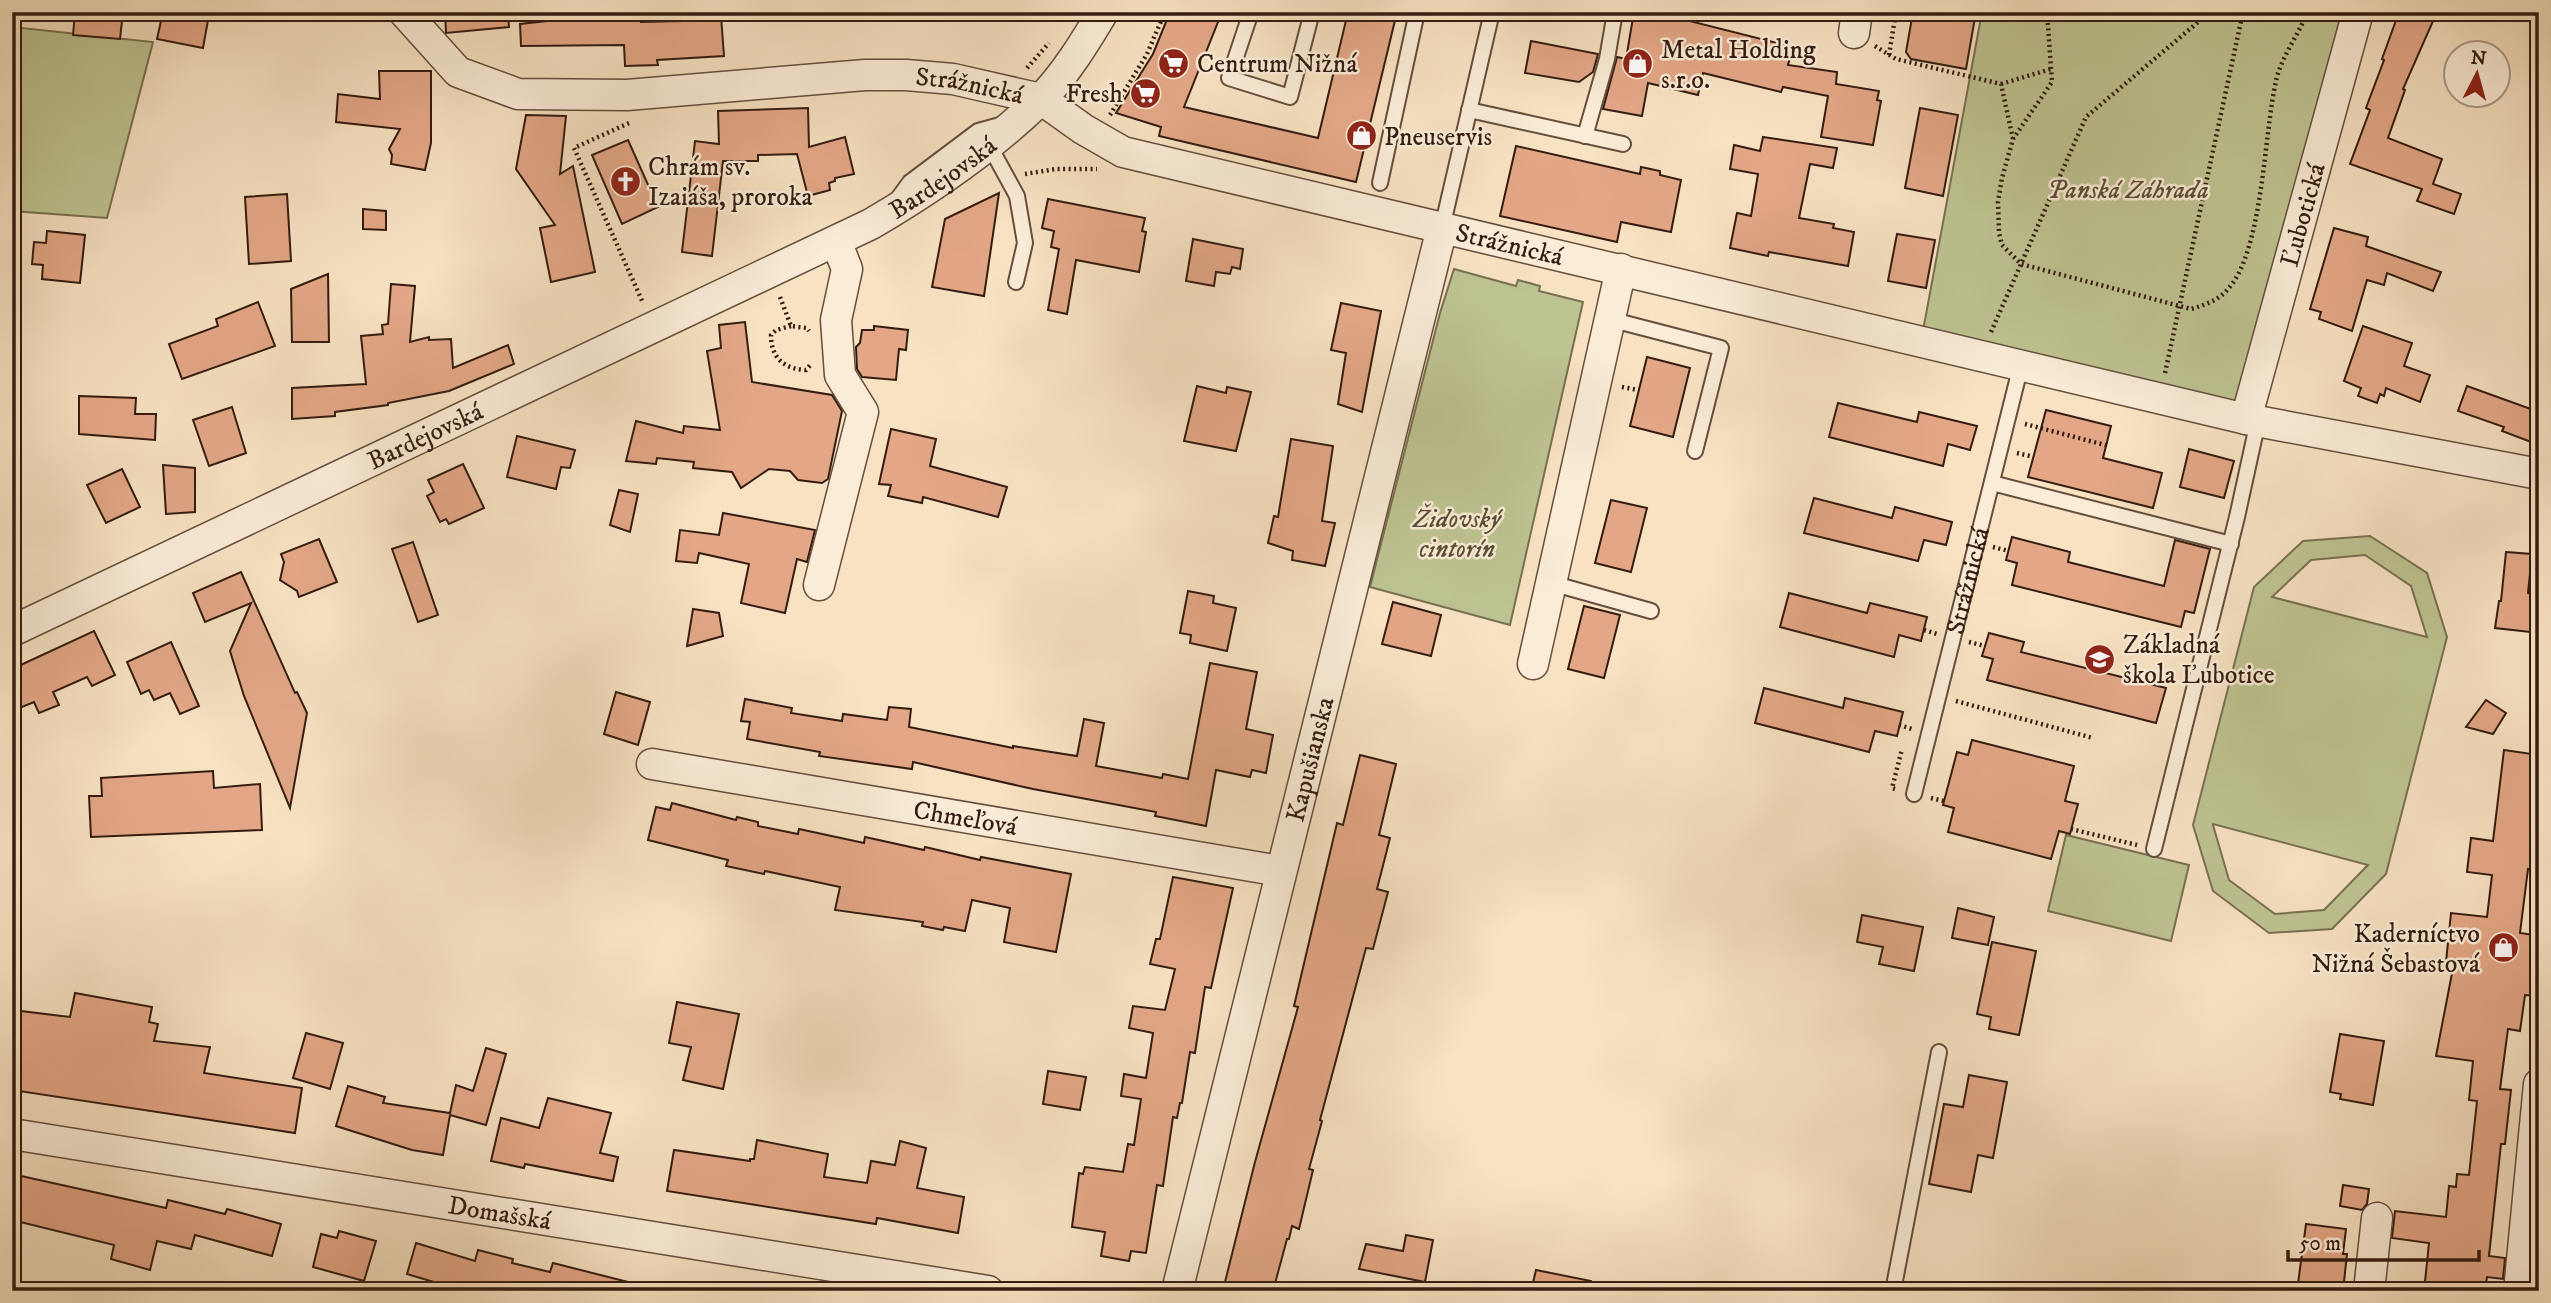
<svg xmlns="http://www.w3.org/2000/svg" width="2551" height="1303" font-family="'IM FELL DW Pica',serif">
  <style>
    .green { fill: #bec392; stroke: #797052; stroke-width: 2; fill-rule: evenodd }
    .building { fill: #e3a787; stroke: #341c11; stroke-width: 2 }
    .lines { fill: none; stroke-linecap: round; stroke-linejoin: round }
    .lane-casing { stroke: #654e3d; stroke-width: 18 }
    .street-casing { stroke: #654e3d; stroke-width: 33 }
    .path { stroke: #341c11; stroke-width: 4.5; stroke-dasharray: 2 3.5; stroke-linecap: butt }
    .lane { stroke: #faecd7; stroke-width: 14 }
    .street { stroke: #faecd7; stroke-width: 30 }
    .labels { text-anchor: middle; stroke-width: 5; stroke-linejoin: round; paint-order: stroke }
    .poi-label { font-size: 26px; fill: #341c11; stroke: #faecd7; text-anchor: start }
    .street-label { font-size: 26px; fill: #341c11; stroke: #faecd7 }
    .park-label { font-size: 26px; font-style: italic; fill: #5d4e38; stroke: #faecd7 }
  </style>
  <rect width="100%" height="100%" fill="#f7e2c2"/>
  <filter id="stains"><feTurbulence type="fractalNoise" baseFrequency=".00286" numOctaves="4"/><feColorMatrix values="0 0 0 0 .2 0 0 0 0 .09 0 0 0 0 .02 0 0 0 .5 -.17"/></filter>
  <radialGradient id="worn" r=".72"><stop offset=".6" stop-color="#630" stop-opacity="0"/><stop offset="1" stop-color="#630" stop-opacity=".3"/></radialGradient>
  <!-- green -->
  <g class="green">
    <path d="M1982,12H2360L2245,418L1922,336Z"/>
    <path d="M12,27L153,42L107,218L12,211Z"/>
    <path d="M1454,269L1516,286L1518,280L1540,286L1539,291L1583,302L1510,625L1370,587L1440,313Z"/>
    <path d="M2370,536L2427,573L2447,637L2386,874L2332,929L2269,933L2213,891L2193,825L2254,587L2303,541ZM2365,555L2411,586L2427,637L2272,597L2311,560ZM2213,825V824L2368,865L2324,910L2275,914L2229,880Z"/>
    <path d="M2066,835L2189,865L2171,941L2048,911Z"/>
  </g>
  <!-- building -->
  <g class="building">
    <path d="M75,12H123L120,39L73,35Z"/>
    <path d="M163,12L208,20L203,48L157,39Z"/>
    <path d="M445,12H508L509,27L446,33Z"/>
    <path d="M565,12H641V22L682,21L681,12H706V17L721,16L724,56L657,60L658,65L625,66L624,45L521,46L520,24L565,19Z"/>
    <path d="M1170,12H1222L1184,107L1318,138L1348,12H1397L1356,182L1159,136L1161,127L1116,113L1153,54Z"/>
    <path d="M1634,12H1654L1793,47L1788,65L1837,72L1836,84L1879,91L1877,100L1881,101L1873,145L1821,137L1828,96L1783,87L1781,92L1703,73L1698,95L1648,83L1642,116L1603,109L1617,57L1626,59Z"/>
    <path d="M1913,12H1976L1966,69L1911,59L1906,52Z"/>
    <path d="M2399,12H2437L2403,89L2405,90L2388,138L2442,159L2433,184L2461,194L2454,214L2417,201L2422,189L2350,164L2370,110L2366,108L2384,60L2382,59Z"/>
    <path d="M1531,41L1598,54L1593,72L1579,82L1525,73Z"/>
    <path d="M379,71H431V143L425,170L391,164L392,155L389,149L400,129L336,122L338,94L380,99Z"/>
    <path d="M808,108L809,147L845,137L854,174L835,178V181L829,183L830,190L808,196L797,154L758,155V161H723L712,256L682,252L695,141L719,144L718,111Z"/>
    <path d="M1920,108L1958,115L1943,196L1905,188Z"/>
    <path d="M526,115L566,116L560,174L573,166L595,272L551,282L540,228L555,225L516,169Z"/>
    <path d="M1763,137L1837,148L1833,168L1810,164L1799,218L1834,224L1833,228L1854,232L1848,266L1769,252L1768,256L1730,248L1737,213L1751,216L1758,174L1730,169L1734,145L1760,151Z"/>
    <path d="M628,140L658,207L622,224L592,155Z"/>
    <path d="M1516,146L1640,174L1641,167L1660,171V175L1681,180L1671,232L1621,222L1617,242L1500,216Z"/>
    <path d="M999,193L984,296L932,287L945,219Z"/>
    <path d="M287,194L291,261L249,264L245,197Z"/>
    <path d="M1048,199L1145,218L1142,231L1146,232L1139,272L1076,260L1067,314L1048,310L1059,249L1051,247L1054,231L1042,228Z"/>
    <path d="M363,209L386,211V230L363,229Z"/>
    <path d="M2334,228L2368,237L2366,246L2441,272L2433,291L2387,273L2384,285L2367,280L2352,331L2319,319L2321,312L2310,309Z"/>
    <path d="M47,231L85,235L80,283L42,279L43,265L32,264L34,242L46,243Z"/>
    <path d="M1897,234L1935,240L1926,288L1888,281Z"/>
    <path d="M1193,239L1243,249L1240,269L1232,267L1230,274L1216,272L1214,286L1186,281Z"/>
    <path d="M328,274L329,342H292L291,289Z"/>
    <path d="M391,284L415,286L410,342L429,337V340L451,339L453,368L508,345L514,364L449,391L388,403V405L335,412V416L292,419V388L366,384L361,336L383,334L382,325L388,324Z"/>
    <path d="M258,302L275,346L182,379L169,344L218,326L216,319Z"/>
    <path d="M1341,303L1381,311L1362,412L1338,404L1346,353L1331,350Z"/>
    <path d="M745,322L752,382L832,395L842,411L828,479L822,483L798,480L790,471L769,469L741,488L732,472L693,468L694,462L657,458L656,464L626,461L636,421L683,433L684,426L720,430L707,351L721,348L719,325Z"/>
    <path d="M874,326L908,330L906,350L899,349L896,380L862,377L857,369L856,347L860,343L862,330H874Z"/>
    <path d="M2363,326L2412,343L2404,366L2430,375L2420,402L2386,388L2384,396L2380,394L2377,403L2358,396L2361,388L2344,381Z"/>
    <path d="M1647,357L1690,368L1673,437L1630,426Z"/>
    <path d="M1197,386L1226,393L1227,387L1251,392L1236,451L1184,441Z"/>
    <path d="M2467,386L2539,412V445L2502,431L2504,427L2458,411Z"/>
    <path d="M79,396L136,398L135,414H156L155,440L79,434Z"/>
    <path d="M1838,403L1917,422L1919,412L1977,426L1970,450L1948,444L1943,466L1829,437Z"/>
    <path d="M232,407L246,453L209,466L193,420Z"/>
    <path d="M2046,410L2111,426L2103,458L2162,473L2153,508L2028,477Z"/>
    <path d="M891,429L936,439L930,466L1007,487L998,517L923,497L922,503L888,496L891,485L879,484Z"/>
    <path d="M517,436L575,450L570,468L561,467L556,489L507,477Z"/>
    <path d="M1291,439L1333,446L1322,521L1335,523L1325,566L1292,560L1293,551L1268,543L1274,516L1278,517Z"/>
    <path d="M2189,449L2234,461L2224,498L2180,487Z"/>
    <path d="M463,464L484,508L449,524L446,519L440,522L427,496L434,492L428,480Z"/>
    <path d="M163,465L195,468V512L166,514Z"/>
    <path d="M122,469L140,507L106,523L87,485Z"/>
    <path d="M619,490L638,494L630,532L610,525Z"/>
    <path d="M1814,498L1892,518L1895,507L1952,522L1946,545L1924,540L1918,561L1804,533Z"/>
    <path d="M1611,500L1647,508L1631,572L1595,563Z"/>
    <path d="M723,513L815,530L807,562L797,559L785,613L741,603L749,564L699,553L697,563L676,561L680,530L719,535Z"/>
    <path d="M2012,537L2070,552L2068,562L2164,586L2175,540L2210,549L2194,613L2185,611L2181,627L2012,585L2017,563L2006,560Z"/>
    <path d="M319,539L337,582L299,597L297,591L280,580L284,562L281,554Z"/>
    <path d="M413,542L438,615L418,622L392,549Z"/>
    <path d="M2506,552L2532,554L2528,593L2539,595V633L2495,628L2499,601H2501Z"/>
    <path d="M241,572L295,693L297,692L307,713L290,808L244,696L230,651L251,603L205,622L193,593Z"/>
    <path d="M1188,591L1214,596L1213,603L1236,608L1227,651L1190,643L1191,635L1180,633Z"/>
    <path d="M1789,593L1867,613L1870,603L1927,617L1921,641L1899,635L1894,657L1780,627Z"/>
    <path d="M1393,602L1441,615L1431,656L1382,644Z"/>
    <path d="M1584,606L1620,615L1604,678L1568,669Z"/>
    <path d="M693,609L719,613L723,636L687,646Z"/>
    <path d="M94,631L115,675L92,686L87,677L53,692L59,705L39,713L34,702L12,711V669Z"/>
    <path d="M1989,633L2024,642L2021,652L2166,688L2156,723L1987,680L1993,659L1982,656Z"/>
    <path d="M171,642L199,706L180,714L170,693L154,700L149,690L141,694L127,662Z"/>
    <path d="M1210,663L1257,672L1246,729L1273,735L1266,773L1252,770L1250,777L1216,770L1206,826L1155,816L1156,812L1033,789L913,762L912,769L819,756L820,752L747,739L750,722L741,721L745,699L792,708L791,713L842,721L843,714L887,720L889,707L911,709L909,727L1013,748V746L1077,756L1084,719L1104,723L1096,766L1162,778L1163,774L1188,779Z"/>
    <path d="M1764,688L1843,708L1845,698L1903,712L1897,736L1875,731L1869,752L1755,723Z"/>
    <path d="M616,692L650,702L638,745L604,734Z"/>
    <path d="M2486,700L2506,713L2493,734L2466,727Z"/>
    <path d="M1972,740L2074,766L2065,801L2078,804L2070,834L2059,831L2051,859L1948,832L1954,808L1943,805L1957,752L1968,755Z"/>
    <path d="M2504,750L2539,755L2537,871L2528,869L2520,933L2534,935L2530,973L2539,975V996L2525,995L2520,1031L2508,1029L2500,1089L2511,1090L2505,1144H2501L2489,1256L2505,1258L2503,1279L2487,1277L2485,1291H2424L2429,1243L2392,1238L2395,1211L2446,1217L2449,1186L2456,1187L2457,1174L2469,1175L2477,1101L2469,1100L2473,1061L2436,1056L2454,963L2446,962L2451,913L2487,917L2492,875L2467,872L2471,838L2493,841Z"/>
    <path d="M1360,755L1396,764L1379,835L1390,838L1377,889L1388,892L1373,949L1366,948L1320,1120L1322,1121L1309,1169L1313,1170L1299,1229L1292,1226L1289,1239H1287L1273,1291H1238L1224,1286L1255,1162L1298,1007L1294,1006L1337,823L1343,825Z"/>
    <path d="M213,771L214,788L260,784L262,830L91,837L89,796H102L101,778Z"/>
    <path d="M672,803L736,820L737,817L758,822V826L798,834L799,829L864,843L865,837L924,850L925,847L980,860L981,857L1071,874L1056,952L1004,942L1010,908L972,900L965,931L944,927L943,930L922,926L923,922L835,910L840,887L765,871L764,874L726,866L728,860L648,840L656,807L670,810Z"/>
    <path d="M1173,877L1233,888L1211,988L1205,987L1195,1053L1190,1052L1182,1103H1180L1177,1118L1173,1117L1163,1186L1157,1185L1146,1253L1131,1251L1129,1261L1101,1256L1105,1232L1072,1227L1079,1173L1083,1174L1085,1167L1123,1172L1128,1144L1134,1145L1141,1099L1121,1096L1124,1074L1146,1078L1153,1033L1129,1028L1133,1006L1165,1010L1175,969L1150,964L1156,939H1160Z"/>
    <path d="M1958,908L1994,917L1988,945L1952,938Z"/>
    <path d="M1862,915L1923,927L1914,971L1879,964L1883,947L1857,942Z"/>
    <path d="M1992,942L2036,951L2019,1035L1989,1029L1991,1017L1977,1014Z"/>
    <path d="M75,993L152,1007L149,1022L158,1024L154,1041L210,1047L204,1073L302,1088L295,1133L12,1090V1010L70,1017Z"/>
    <path d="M677,1002L739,1014L723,1089L683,1080L691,1047L669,1043Z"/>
    <path d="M306,1033L343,1043L330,1089L293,1078Z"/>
    <path d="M2340,1034L2384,1041L2373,1105L2340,1099L2341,1094L2330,1092Z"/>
    <path d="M486,1048L506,1054L486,1125L450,1115L443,1155L412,1150L336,1126L348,1086L385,1097L383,1103L450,1113L456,1085L473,1091Z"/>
    <path d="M1048,1071L1086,1077L1080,1110L1043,1104Z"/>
    <path d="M1969,1075L2007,1082L1993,1158L1978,1155L1971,1192L1929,1184L1944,1104L1963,1107Z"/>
    <path d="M548,1098L611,1113L600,1153L618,1157L613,1181L525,1164L524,1168L491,1161L501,1118L539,1128Z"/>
    <path d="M757,1140L828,1154L824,1177L867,1183L871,1161L895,1165L900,1141L926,1148L917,1188L964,1197L958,1233L877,1218L876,1224L667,1191L674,1150L750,1161V1159H754Z"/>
    <path d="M12,1174L166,1208L168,1200L225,1214L227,1209L281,1224L272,1256L195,1235L191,1249L157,1241L150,1270L111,1259L114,1245L12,1220Z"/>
    <path d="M2343,1185L2369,1189L2367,1204L2362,1210L2340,1206Z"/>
    <path d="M2306,1224L2346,1229L2343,1254H2347L2343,1291H2297Z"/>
    <path d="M339,1231L376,1241L364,1281L313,1267L321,1234L337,1238Z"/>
    <path d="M1406,1235L1433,1240L1425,1282L1359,1269L1366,1244L1403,1251Z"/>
    <path d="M416,1243L475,1261L478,1250L513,1259L512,1263L550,1272L553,1263L632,1283L631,1291H464L407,1274Z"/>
    <path d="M1536,1270L1591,1281L1590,1291H1531Z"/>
  </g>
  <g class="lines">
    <defs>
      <g id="lane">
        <path d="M1251,12L1229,78L1290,97L1312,12"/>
        <path d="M1469,110L1623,144"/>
        <path d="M1585,136L1607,59L1615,12"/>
        <path d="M988,143L1017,196L1025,243L1016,282"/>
        <path d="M1380,183L1417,12"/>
        <path d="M899,197L910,182L978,131L1000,125"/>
        <path d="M1442,228L1492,12"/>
        <path d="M1609,319L1721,348L1695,451"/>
        <path d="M1992,483L2231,544"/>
        <path d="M1551,583L1651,611"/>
        <path id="s1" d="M1914,794L2021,365"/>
        <path d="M2154,849L2237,517L2258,421"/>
        <path d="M1893,1291L1939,1052"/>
      </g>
      <g id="street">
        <path id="s2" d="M404,12L458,72L518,94L627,95L865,75H906L953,79L1041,99L1083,129L1123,152L2246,419L2539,474"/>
        <path d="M1854,33L1857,12"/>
        <path id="s3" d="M2246,419L2358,12"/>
        <path d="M819,585L863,412L840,375L836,320L847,269L836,241"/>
        <path id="s4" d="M12,631L871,224C931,189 989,149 1040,100C1065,75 1085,42 1103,12"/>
        <path d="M1533,664L1621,269"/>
        <path id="s5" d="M652,764L1280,871"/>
        <path id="s6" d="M12,1134L988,1291"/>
        <path id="s7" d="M1177,1291L1442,228"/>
        <path d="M2369,1291L2377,1218"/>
        <path d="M2519,1291L2539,1084"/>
      </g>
    </defs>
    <!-- lane casing -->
    <use href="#lane" class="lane-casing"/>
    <!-- street casing -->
    <use href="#street" class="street-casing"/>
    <!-- path -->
    <g class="path">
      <path d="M2047,12L2052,82L2013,139L2002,178L1998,202L1999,233L2002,245L2021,264L2191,309C2205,305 2219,300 2228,289C2263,251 2264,133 2276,81C2281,57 2299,35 2307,12"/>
      <path d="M1875,46L1896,59L2001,84L2013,139"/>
      <path d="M1889,55L1896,12"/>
      <path d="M1027,68L1049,43"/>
      <path d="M2001,84L2051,69"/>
      <path d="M1110,115L1147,54L1165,12"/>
      <path d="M629,123L574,148L643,303"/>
      <path d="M1025,174L1056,169H1097"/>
      <path d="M780,297L791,326L807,328L809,331"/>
      <path d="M791,326L776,330L771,335C771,358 784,369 806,370L812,363"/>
      <path d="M1991,332L2086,117L2210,12"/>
      <path d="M2165,373L2243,12"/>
      <path d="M1622,387L1639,390"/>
      <path d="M2025,424L2109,446"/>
      <path d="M2017,453L2034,457"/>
      <path d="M1993,547L2009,551"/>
      <path d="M1924,630L1937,634"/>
      <path d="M1969,642L1985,646"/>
      <path d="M1956,701L2093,738"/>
      <path d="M1899,725L1912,729"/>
      <path d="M1895,789L1892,788L1902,749"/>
      <path d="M1931,798L1944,801"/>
      <path d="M2071,829L2137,845"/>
    </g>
    <!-- lane -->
    <use href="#lane" class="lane"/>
    <!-- street -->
    <use href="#street" class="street"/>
  </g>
  <!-- icons -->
  <defs>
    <symbol id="supermarket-disc" viewBox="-11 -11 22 22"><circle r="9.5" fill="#8f2418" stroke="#faecd7"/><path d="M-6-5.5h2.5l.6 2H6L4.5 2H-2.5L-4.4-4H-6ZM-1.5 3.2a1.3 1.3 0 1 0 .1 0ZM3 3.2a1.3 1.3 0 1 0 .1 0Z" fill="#fff"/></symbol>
    <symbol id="shop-disc" viewBox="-11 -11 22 22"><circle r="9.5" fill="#8f2418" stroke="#faecd7"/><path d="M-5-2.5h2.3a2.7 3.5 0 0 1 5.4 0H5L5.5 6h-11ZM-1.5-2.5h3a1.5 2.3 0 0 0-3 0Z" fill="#fff"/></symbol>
    <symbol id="church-disc" viewBox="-11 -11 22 22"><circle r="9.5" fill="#8f2418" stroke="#faecd7"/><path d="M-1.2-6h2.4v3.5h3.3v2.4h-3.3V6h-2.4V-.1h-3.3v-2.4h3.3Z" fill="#fff"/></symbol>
    <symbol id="school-disc" viewBox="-11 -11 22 22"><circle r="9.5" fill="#8f2418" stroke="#faecd7"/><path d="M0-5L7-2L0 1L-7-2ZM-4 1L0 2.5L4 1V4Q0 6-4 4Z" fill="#fff"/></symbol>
  </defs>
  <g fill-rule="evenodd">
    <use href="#supermarket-disc" x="1156" y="46" width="35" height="35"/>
    <use href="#shop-disc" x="1620" y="46" width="35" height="35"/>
    <use href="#supermarket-disc" x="1128" y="76" width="35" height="35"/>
    <use href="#shop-disc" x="1344" y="118" width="35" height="35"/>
    <use href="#church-disc" x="608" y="164" width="35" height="35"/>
    <use href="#school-disc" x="2082" y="642" width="35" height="35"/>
    <use href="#shop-disc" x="2486" y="930" width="35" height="35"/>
  </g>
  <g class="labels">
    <!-- poi labels -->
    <g class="poi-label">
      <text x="1661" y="58">Metal Holding<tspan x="1661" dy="30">s.r.o.</tspan></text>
      <text x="1197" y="72">Centrum Nižná</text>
      <text x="1123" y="102" text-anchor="end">Fresh</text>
      <text x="1384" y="145">Pneuservis</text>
      <text x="648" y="175">Chrám sv.<tspan x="648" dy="30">Izaiáša, proroka</tspan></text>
      <text x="2123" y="653">Základná<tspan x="2123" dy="30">škola Ľubotice</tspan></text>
      <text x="2480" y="942" text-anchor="end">Kaderníctvo<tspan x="2480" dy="30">Nižná Šebastová</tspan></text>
    </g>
    <!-- street labels -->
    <g class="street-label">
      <text dy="9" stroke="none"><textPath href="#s2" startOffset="598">Strážnická</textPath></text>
      <text dy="9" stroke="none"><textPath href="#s4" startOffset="1036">Bardejovská</textPath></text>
      <text dy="9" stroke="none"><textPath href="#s3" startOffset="212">Ľubotická</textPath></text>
      <text dy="9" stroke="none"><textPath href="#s2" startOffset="1166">Strážnická</textPath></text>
      <text dy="9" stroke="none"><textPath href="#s4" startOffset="457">Bardejovská</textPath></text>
      <text dy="9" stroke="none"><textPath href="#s1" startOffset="220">Strážnická</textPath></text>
      <text dy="9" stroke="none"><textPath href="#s7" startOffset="548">Kapušianska</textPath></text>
      <text dy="9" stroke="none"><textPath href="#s5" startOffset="318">Chmeľová</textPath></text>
      <text dy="9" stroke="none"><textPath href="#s6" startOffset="494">Domašská</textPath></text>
    </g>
    <!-- park labels -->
    <g class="park-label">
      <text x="2128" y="198">Panská Záhrada</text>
      <text x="1457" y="527">Židovský<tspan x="1457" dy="30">cintorín</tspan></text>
    </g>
  </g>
  <!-- margin -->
  <rect width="2551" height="1303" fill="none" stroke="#f7e2c2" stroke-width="42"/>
  <rect x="14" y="14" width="2523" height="1275" fill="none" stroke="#341c11" stroke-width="3.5"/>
  <rect x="21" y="21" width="2509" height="1261" fill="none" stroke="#341c11" stroke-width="2"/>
  <!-- north arrow -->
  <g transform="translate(2477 74) rotate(6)"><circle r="33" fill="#faecd7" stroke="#ab9988" stroke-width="2"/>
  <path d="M0-5L12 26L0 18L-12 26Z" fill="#8f2418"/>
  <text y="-10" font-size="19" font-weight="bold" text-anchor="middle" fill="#341c11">N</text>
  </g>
  <!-- scale -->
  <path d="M2288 1250v10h191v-10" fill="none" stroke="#341c11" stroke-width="3.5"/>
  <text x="2299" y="1250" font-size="21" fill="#341c11" stroke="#faecd7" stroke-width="5" paint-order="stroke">50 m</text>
  <rect width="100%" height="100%" filter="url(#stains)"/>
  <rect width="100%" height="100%" fill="url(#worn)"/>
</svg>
